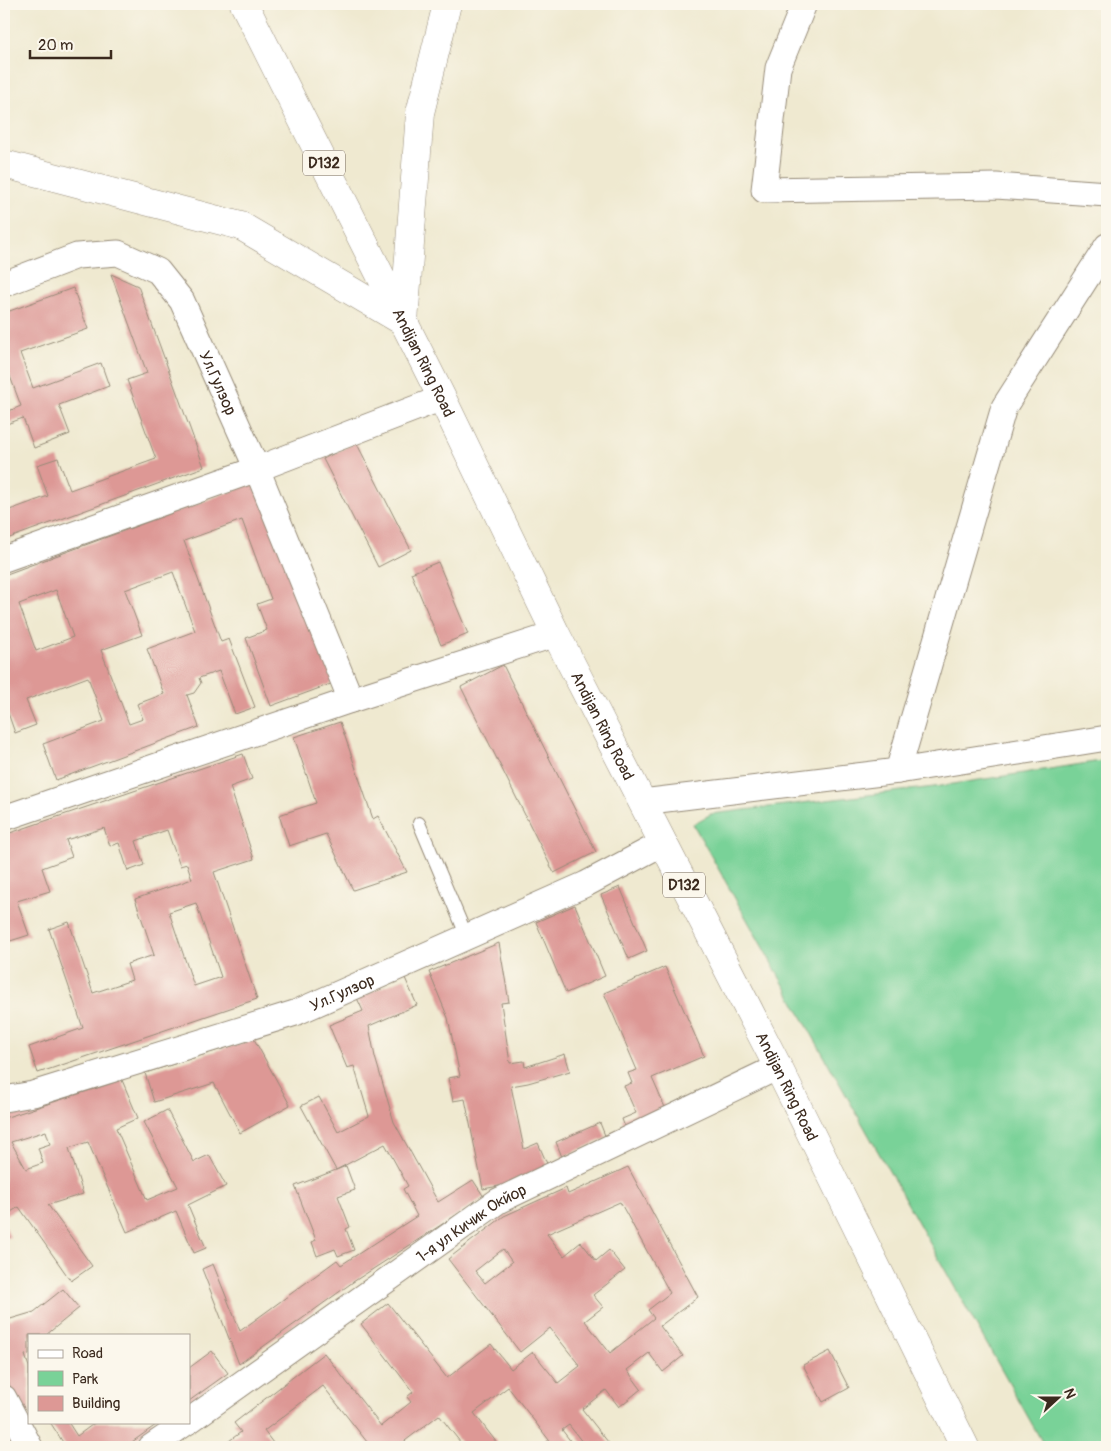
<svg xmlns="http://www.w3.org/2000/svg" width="1111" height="1451" font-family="Pangolin,sans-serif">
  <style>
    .green { fill: #79d298; stroke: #5a7e5b }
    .building { fill: #dd9895; fill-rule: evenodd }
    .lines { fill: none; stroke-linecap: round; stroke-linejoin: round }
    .service-casing { stroke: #958a77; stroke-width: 14 }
    .minor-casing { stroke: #958a77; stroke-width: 27 }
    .primary-casing { stroke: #958a77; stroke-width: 29 }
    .trunk-casing { stroke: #958a77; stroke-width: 29 }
    .service { stroke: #fff; stroke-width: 12 }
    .minor { stroke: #fff; stroke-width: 25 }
    .primary { stroke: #fff; stroke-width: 28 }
    .trunk { stroke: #fff; stroke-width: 28 }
    .labels { text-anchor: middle; stroke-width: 5; stroke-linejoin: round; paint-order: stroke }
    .shield { fill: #fbf7ec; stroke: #75685c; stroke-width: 1 }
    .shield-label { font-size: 15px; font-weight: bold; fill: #3b2a1e }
    .street-label { font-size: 16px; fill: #3b2a1e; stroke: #fbf7ec }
  </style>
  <rect width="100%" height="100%" fill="#fbf7ec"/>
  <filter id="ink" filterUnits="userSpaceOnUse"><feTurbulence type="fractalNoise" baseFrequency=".02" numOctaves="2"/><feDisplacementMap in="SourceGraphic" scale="10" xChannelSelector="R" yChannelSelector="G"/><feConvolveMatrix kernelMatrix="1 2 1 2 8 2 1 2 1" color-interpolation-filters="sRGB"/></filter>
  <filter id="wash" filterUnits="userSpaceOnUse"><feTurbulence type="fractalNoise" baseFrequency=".0096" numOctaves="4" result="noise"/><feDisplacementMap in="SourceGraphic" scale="20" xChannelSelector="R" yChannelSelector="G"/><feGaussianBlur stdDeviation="1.12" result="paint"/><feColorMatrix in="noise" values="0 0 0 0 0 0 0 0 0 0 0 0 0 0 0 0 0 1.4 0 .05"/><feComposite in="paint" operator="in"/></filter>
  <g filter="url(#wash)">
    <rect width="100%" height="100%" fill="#efe9d0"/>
    <!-- green -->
    <path class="green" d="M1107,760V1447H1045L693,824L711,814L934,787Z"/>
    <g id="blocks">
      <!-- building -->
      <g class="building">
        <path d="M111,274L138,286L204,467L4,540V512L48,496L37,465L58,458L70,490L156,459L127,380L147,373Z"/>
        <path d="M73,288L88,329L20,353L33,388L101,363L109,386L59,405L70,434L34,448L23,418L4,425V413L21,406L4,360V313Z"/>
        <path d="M356,442L411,550L378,567L323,459Z"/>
        <path d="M256,482L336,682L271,706L246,638L267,630L257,604L271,599L242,520L184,541L221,642L229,639L255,707L235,714L219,671L199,678L201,683L194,693L187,695L199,727L56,780L43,744L104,721L88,677L26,700L36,725L15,733L7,710L4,711V575ZM173,572L195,631L147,649L164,694L137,704L143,719L129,724L101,650L142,635L125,590ZM56,590L73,637L36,651L19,604Z"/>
        <path d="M438,562L468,634L441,645L411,573Z"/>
        <path d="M503,665L596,852L554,873L461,687Z"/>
        <path d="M340,722L373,819L378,816L407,872L353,890L326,834L289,846L279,815L316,803L294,737Z"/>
        <path d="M243,754L252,779L230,787L254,859L214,872L257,999L38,1073L29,1047L83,1028L49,929L69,922L93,993L132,980L127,964L154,955L135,899L192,879L187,864L180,866L167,830L136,841L144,865L128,871L119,843L110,846L104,828L66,840L72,857L42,868L50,891L17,901L29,935L4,943V835ZM196,903L221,977L194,986L169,912Z"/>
        <path d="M620,887L647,951L629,959L601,895Z"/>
        <path d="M575,905L605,976L566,993L536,922Z"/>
        <path d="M499,943L509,1002L501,1003L510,1063L524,1061L525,1067L565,1054L570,1071L528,1083L511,1086L524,1149L538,1143L548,1166L504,1185L483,1189L465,1099L453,1101L448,1078L460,1076L448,1018L429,972Z"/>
        <path d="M665,967L704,1056L652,1078L667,1112L626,1130L622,1119L636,1113L624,1086L632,1083L628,1073L637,1070L604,993Z"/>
        <path d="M405,978L417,1005L369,1026L375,1057L394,1122L438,1202L473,1180L484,1197L353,1282L239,1364L202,1269L213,1264L240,1331L337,1260L341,1265L417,1216L403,1189L408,1186L385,1144L336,1170L346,1166L355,1190L338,1196L350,1227L346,1229L354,1250L338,1256L335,1249L317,1256L312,1242L316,1240L295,1186L336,1170L301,1106L319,1097L338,1132L369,1116L354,1066L347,1068L329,1025L363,1011L357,998Z"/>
        <path d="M254,1039L290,1105L240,1133L214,1083L154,1102L145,1073Z"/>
        <path d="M122,1080L138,1118L116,1128L147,1200L178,1187L144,1122L167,1110L194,1162L209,1155L226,1186L188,1205L206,1248L194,1253L176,1211L127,1232L88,1142L69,1148L83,1194L48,1205L92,1266L71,1281L19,1207L4,1216V1118ZM46,1131L50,1144L38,1148L43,1163L26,1169L11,1142Z"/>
        <path d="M600,1123L606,1138L562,1157L556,1142Z"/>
        <path d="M628,1167L698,1297L660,1326L683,1356L663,1372L649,1353L627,1370L641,1389L619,1407L606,1390L582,1409L612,1447H586L569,1425L562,1430L575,1447H540L549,1440L508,1387L474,1413L500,1447H464L439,1415L397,1447H371L323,1386L264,1431L276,1447H221L241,1432L234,1423L324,1353L381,1426L411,1402L407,1397L413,1392L361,1324L388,1303L447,1378L491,1344L511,1369L533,1352L558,1383L580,1366L550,1328L520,1352L448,1259L504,1216L566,1188L568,1194ZM620,1202L670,1293L648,1310L654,1318L610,1353L585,1321L603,1307L593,1295L625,1270L609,1250L596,1261L581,1242L564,1256L547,1234ZM503,1249L512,1262L485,1283L475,1271Z"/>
        <path d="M4,1223L10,1237L4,1239Z"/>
        <path d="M63,1289L79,1308L46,1335H29V1354L25,1355L29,1367V1414L19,1417L4,1367V1314L7,1320L34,1312Z"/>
        <path d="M212,1351L228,1373L189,1401V1368Z"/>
        <path d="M830,1351L849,1388L823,1402L803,1365Z"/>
        <path d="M50,1422H68L77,1436L96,1422H160L125,1447H66Z"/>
      </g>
    </g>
  </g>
  <g filter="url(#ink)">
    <use href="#blocks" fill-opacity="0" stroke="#958a77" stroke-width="1"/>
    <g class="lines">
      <defs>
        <path id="service" d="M419,823L467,937"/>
        <g id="minor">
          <path d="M804,4L778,68L764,190L996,186L1107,194"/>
          <path id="s1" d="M4,284L77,256L118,253L158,271L182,301L257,469L442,398"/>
          <path d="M4,559L257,469L351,700"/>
          <path d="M898,771L1107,738"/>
          <path d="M642,802L898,771L1004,407L1107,246"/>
          <path d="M4,818L351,700L556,634"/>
          <path id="s2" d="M4,1099L33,1094L295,1013L586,884L663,843"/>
          <path d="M4,1398L30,1447"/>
          <path id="s3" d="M189,1421L498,1201L778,1067"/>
          <path d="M151,1447L187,1422"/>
        </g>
        <path id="primary" d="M4,164L241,226L404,322L420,113L447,4"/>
        <g id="trunk">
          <path id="s4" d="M244,4L442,398L556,634L778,1067L965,1447"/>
        </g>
      </defs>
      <!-- service casing -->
      <use href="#service" class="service-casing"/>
      <!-- minor casing -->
      <use href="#minor" class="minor-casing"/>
      <!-- primary casing -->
      <use href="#primary" class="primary-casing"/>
      <!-- trunk casing -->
      <use href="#trunk" class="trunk-casing"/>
      <!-- service -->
      <use href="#service" class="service"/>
      <!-- minor -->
      <use href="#minor" class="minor"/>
      <!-- primary -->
      <use href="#primary" class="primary"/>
      <!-- trunk -->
      <use href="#trunk" class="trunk"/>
    </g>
  </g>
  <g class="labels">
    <!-- shield labels -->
    <g class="shield">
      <rect x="303" y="150.5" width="42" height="25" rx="4"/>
      <rect x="663" y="872.5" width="42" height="25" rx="4"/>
    </g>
    <g class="shield-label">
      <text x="324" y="168">D132</text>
      <text x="684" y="890">D132</text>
    </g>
    <!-- street labels -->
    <g class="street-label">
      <text dy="6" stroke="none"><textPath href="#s4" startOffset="401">Andijan Ring Road</textPath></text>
      <text dy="6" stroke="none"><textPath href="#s1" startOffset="291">Ул.Гулзор</textPath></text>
      <text dy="6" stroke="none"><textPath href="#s4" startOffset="806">Andijan Ring Road</textPath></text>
      <text dy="6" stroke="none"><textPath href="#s2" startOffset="355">Ул.Гулзор</textPath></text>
      <text dy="6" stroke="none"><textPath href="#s4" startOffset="1211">Andijan Ring Road</textPath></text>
      <text dy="6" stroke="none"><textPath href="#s3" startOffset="345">1-я ул Кичик Окйор</textPath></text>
    </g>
  </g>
  <!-- margin -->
  <rect width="1111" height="1451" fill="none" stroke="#fbf7ec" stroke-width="20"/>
  <!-- legend -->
  <rect x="28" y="1334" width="162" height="90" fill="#fbf7ec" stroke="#aea59a"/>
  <rect x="38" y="1350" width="25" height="8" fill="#ffffff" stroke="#aea59a"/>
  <text x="72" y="1358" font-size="15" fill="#3b2a1e">Road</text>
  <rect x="38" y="1371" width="25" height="15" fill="#79d298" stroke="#aea59a"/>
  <text x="72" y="1384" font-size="15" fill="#3b2a1e">Park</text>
  <rect x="38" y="1396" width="25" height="15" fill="#dd9895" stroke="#aea59a"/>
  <text x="72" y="1408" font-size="15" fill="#3b2a1e">Building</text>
  <!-- north arrow -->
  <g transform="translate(1058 1398) rotate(69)" stroke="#fbf7ec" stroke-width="4" paint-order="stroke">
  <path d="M0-4L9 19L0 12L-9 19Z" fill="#3b2a1e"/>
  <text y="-8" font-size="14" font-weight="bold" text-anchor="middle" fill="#3b2a1e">N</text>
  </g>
  <!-- scale -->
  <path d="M30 50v8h81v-8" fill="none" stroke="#3b2a1e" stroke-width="2.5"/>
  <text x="38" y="50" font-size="15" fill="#3b2a1e" stroke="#fbf7ec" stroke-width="4" paint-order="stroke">20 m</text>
</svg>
